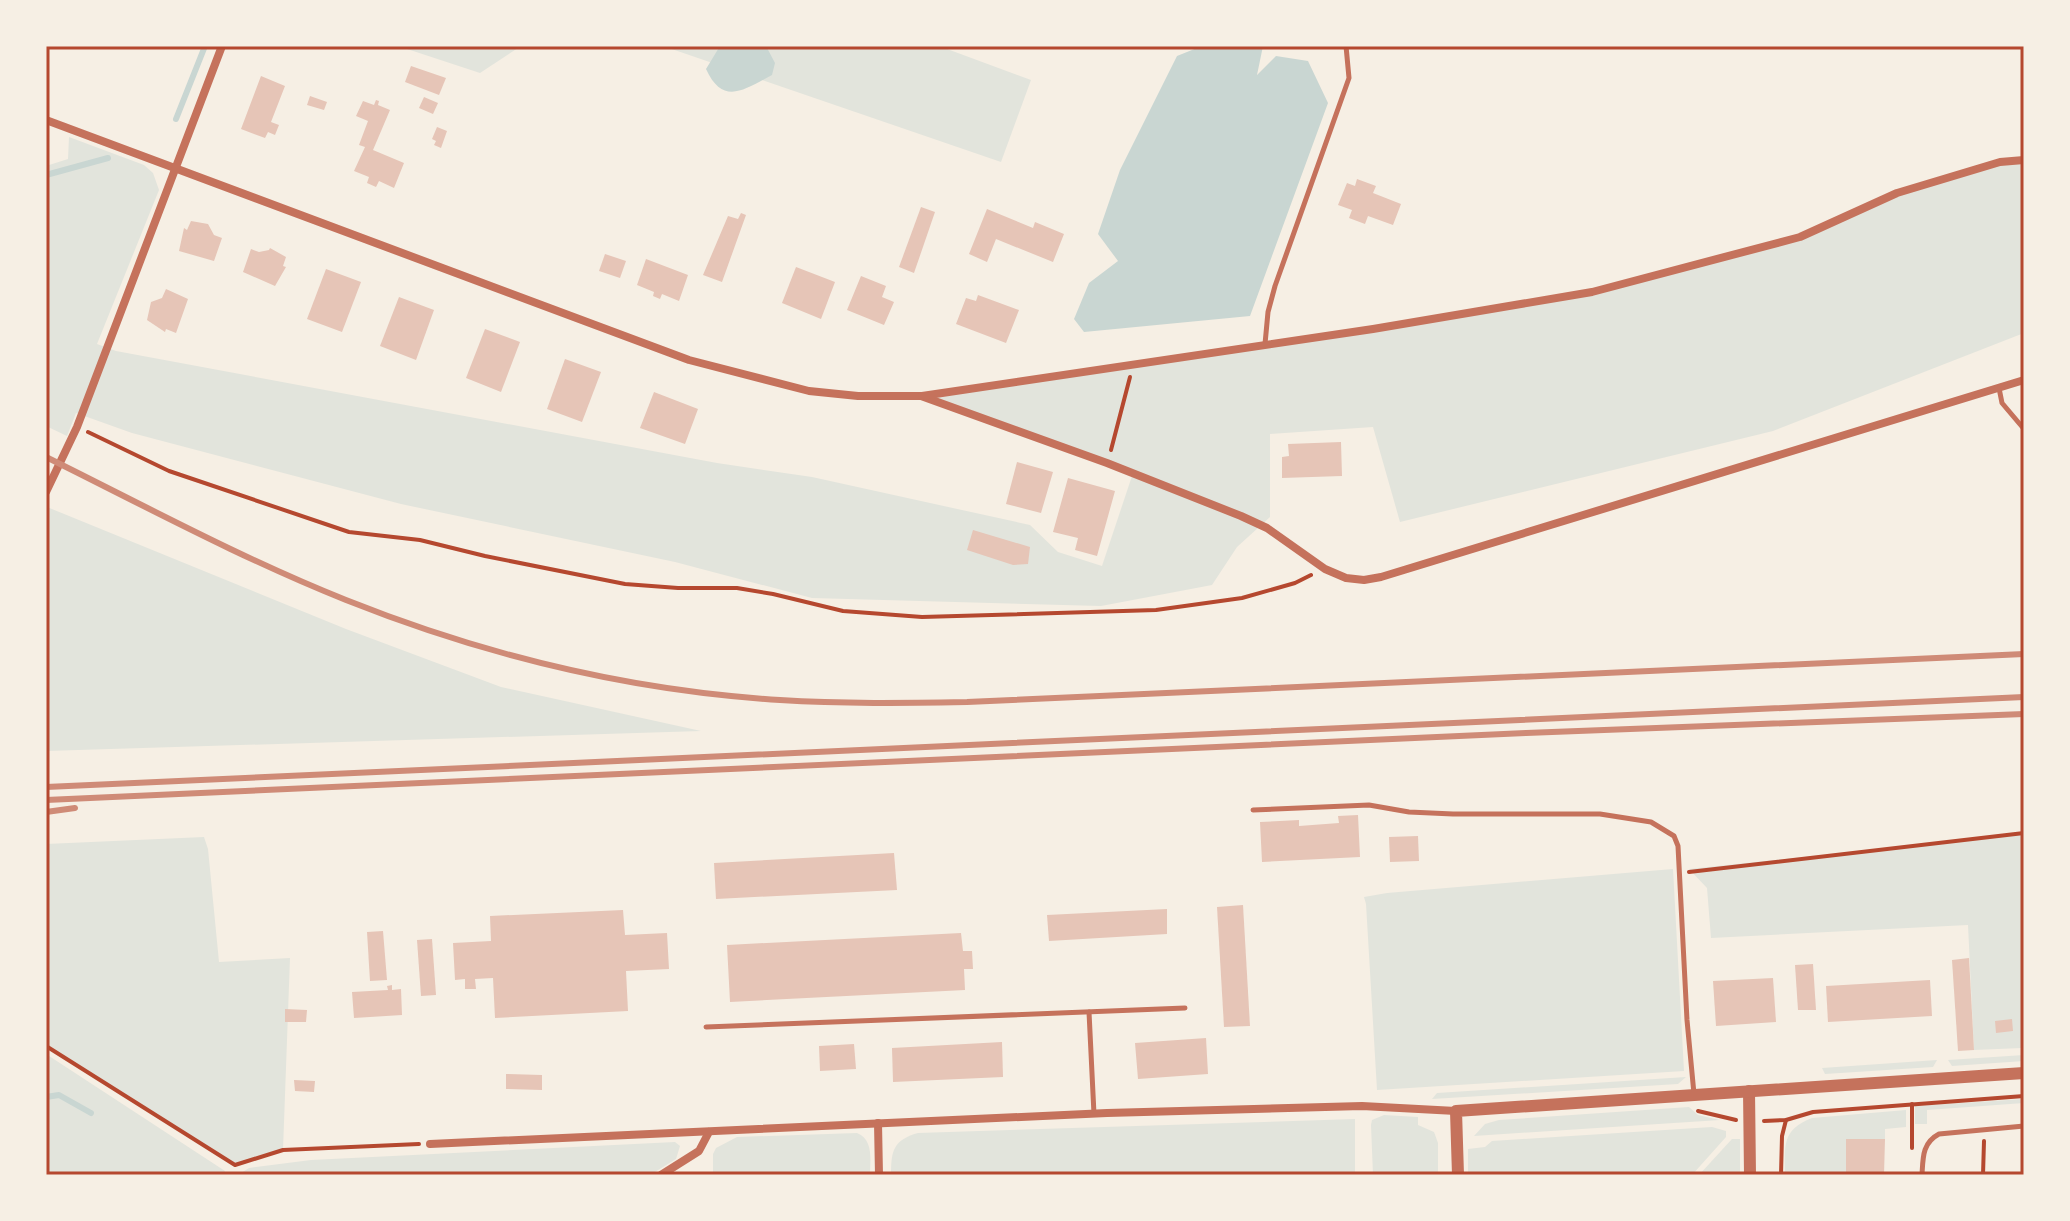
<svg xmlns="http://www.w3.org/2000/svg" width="2070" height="1221" font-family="Cabin,sans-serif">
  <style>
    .green { fill: #e2e4dc }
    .water { fill: #c9d6d2 }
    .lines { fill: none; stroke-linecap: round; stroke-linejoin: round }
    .stream { stroke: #c9d6d2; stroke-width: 6 }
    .building { fill: #e6c5b7 }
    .path { stroke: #b5482f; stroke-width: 4 }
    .service { stroke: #c5725c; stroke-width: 5 }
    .minor { stroke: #c5725c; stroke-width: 8 }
    .tertiary { stroke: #c5725c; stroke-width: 12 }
    .rail { stroke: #cf8b77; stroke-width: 6 }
    .neatline { fill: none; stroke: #b5482f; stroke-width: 3 }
  </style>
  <rect width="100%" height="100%" fill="#f6efe4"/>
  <!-- green -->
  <g class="green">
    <path d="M398,46H521L480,73Z"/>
    <path d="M663,46H939L1031,80L1001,162Z"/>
    <path d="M69,137L144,165L153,173L159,190L97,344L116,351L717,463L812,477L1030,525L1058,552L1102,566L1133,473L921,396L1592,292L1800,237L1897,193L2000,162L2024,160V333L1773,431L1400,522L1373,427L1270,434V517L1237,547L1212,585L1101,606L812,598L675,562L401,504L132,433L76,413L67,436L46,426V166L68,159Z"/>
    <path d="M47,507L346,629L501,687L701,731L46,751Z"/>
    <path d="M2024,834V1043L2022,1048L1974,1050L1968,925L1711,938L1707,888L1689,869Z"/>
    <path d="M204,837L208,849L219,962L290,958L283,1150L235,1165L46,1045V844Z"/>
    <path d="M1673,869L1684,1071L1377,1090L1366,904L1364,897L1387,893Z"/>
    <path d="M46,1054L225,1171L224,1175H46Z"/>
    <path d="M2024,1055V1061L1952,1066L1948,1060Z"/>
    <path d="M1937,1060L1933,1067L1825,1074L1822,1068Z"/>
    <path d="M1686,1077L1678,1084L1432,1099L1437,1093Z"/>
    <path d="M2024,1099V1103L1927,1110V1124H1915V1106Z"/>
    <path d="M1689,1107L1698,1115L1720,1120L1474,1136L1485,1124L1499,1120Z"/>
    <path d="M1906,1110V1127L1885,1129V1139H1846V1175H1785C1785,1146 1781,1130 1812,1118Z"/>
    <path d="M1384,1115L1418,1117V1125L1434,1132L1438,1143V1175H1373L1371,1125L1372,1120Z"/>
    <path d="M1355,1119V1175H891C891,1151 893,1140 918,1133Z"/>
    <path d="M1712,1127L1726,1131V1137L1692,1175H1468V1149L1485,1147L1492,1141Z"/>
    <path d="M857,1133C874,1140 870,1160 870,1175H713V1154L716,1148L737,1137Z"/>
    <path d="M1732,1139H1740V1175H1699Z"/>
    <path d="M675,1142L680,1146L676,1159L650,1175H238L249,1168L311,1160Z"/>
  </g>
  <!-- water -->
  <g class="water">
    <path d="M720,46H766L775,63L772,75C744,90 723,106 706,69Z"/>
    <path d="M1202,46H1263L1257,75L1276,56L1308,61L1328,103L1250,316L1084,332L1074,319L1089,283L1118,261L1098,234L1120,170L1177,56Z"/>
  </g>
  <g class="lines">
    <!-- stream -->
    <g class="stream">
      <path d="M176,119L205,46"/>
      <path d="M46,175L108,158"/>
      <path d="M46,1097L59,1095L91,1113"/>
    </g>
  </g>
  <!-- building -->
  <g class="building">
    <path d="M411,66L446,78L439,95L405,82Z"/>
    <path d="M261,76L285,86L271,122L279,125L275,135L268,132L265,138L241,129Z"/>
    <path d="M310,96L327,102L324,110L307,105Z"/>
    <path d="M424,97L438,103L433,114L419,108Z"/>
    <path d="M376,100L379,101L378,105L390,110L373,150L404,163L394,188L379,181L376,187L367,183L369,177L354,171L365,147L359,145L368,121L356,116L363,101L374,105Z"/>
    <path d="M437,127L447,131L441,148L434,145L436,141L432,139Z"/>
    <path d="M1357,179L1376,186L1373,193L1401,204L1393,225L1368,216L1365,224L1349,218L1352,210L1338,205L1347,183L1355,186Z"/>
    <path d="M921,207L935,212L914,273L899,267Z"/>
    <path d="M987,209L1033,228L1035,222L1064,234L1053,262L996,239L987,262L969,254Z"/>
    <path d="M741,213L746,215L722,282L703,275L728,216L738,219Z"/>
    <path d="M191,221L208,224L214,235L222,238L214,261L179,251L184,228L187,230Z"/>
    <path d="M270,248L286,257L283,266L286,267L275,286L243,272L251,249L259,252L269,250Z"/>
    <path d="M605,254L626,261L620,278L599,271Z"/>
    <path d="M646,259L688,275L679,301L662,294L660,299L653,296L654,292L637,285Z"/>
    <path d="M796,267L835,282L821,319L782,303Z"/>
    <path d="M326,269L361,282L342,332L307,319Z"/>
    <path d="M861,276L886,286L882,297L894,302L884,325L847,310Z"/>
    <path d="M166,289L188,299L176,333L166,329L165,332L147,320L151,302L162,298Z"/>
    <path d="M978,295L1019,310L1006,343L956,324L966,298L976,301Z"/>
    <path d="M399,297L434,310L416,360L380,346Z"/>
    <path d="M485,329L520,342L501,392L466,378Z"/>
    <path d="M565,359L601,372L582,422L547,409Z"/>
    <path d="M654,392L698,409L685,444L640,428Z"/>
    <path d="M1341,442L1342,476L1282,478V457L1289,456L1288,444Z"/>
    <path d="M1017,462L1053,472L1041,513L1006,504Z"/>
    <path d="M1068,478L1115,491L1097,556L1075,550L1078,538L1053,532Z"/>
    <path d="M973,530L1030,547L1028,564L1013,565L967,550Z"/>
    <path d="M1358,815L1360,857L1262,862L1260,822L1299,820V826L1339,823L1338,816Z"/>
    <path d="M1418,836L1419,861L1390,862L1389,837Z"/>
    <path d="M894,853L897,890L716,899L714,863Z"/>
    <path d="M1243,905L1250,1026L1224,1027L1217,907Z"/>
    <path d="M1167,909V934L1049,941L1047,915Z"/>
    <path d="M623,910L625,935L667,933L669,969L626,971L628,1011L495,1018L493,978L475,979L476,989H465V979L455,980L453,943L491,941L490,916Z"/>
    <path d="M383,931L387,980L370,981L367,932Z"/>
    <path d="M961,933L963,951H972L973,969H964L965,990L730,1002L727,945Z"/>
    <path d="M432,939L436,995L421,996L417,940Z"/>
    <path d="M1969,958L1974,1050L1958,1051L1952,960Z"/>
    <path d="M1813,964L1816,1010H1798L1795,965Z"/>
    <path d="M1773,978L1776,1022L1716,1026L1713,981Z"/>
    <path d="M1930,980L1932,1016L1828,1022L1826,986Z"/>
    <path d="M392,985V990L401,989L402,1015L354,1018L352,992L388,990L387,986Z"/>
    <path d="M285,1009L307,1010L306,1022H285Z"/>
    <path d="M2012,1019L2013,1031L1996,1033L1995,1021Z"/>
    <path d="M1206,1038L1208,1074L1138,1079L1135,1043Z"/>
    <path d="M1002,1042L1003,1077L893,1082L892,1048Z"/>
    <path d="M854,1044L856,1069L820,1071L819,1046Z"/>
    <path d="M506,1074L542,1075V1090L506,1089Z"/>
    <path d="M294,1080L315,1081L314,1092L295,1091Z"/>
    <path d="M1846,1139H1885L1884,1175H1846Z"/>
  </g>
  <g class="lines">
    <!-- path -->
    <g class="path">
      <path d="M88,432L169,471L349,532L420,540L485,556L625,584L678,588H737L773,594L843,611L922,617L1156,610L1242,598L1295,583L1311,575"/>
      <path d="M1111,450L1130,377"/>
      <path d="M1689,872L2024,833"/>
      <path d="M46,1046L235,1165L283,1150L419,1144"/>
      <path d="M1912,1104V1148"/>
      <path d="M1698,1111L1736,1120"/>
      <path d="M1764,1121L1786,1120L1813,1112L2024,1096"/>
      <path d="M1781,1175L1782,1136L1786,1120"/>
      <path d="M1983,1175L1984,1141"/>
    </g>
    <!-- service -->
    <g class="service">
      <path d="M1265,344L1268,312L1275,286L1349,78L1346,46"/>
      <path d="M1999,388L2002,403L2024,429"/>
      <path d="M1253,810L1369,805L1409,812L1453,814H1600L1651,822L1674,836L1678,846L1687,1020L1694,1094"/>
      <path d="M1089,1012L1094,1114"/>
      <path d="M706,1027L1185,1008"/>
      <path d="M1922,1175C1923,1158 1922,1143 1939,1134L2024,1126"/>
    </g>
    <!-- minor -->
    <g class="minor">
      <path d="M46,120L689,360L809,391L858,396H921L1107,463L1241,516L1267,528L1325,569L1346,578L1364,580L1381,577L2024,380"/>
      <path d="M922,396L1373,329L1592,292L1800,237L1897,193L2000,162L2024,160"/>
      <path d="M46,492L77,427L222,46"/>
      <path d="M878,1123L879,1175"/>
      <path d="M430,1144L1107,1113L1362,1106L1456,1111"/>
      <path d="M661,1175L699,1151L709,1132"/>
    </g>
    <!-- tertiary -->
    <g class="tertiary">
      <path d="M1749,1091L1750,1175"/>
      <path d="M1458,1175L1456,1111L2024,1073"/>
    </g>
    <!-- rail -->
    <g class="rail">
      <path d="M46,457C145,506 243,559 346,600C484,655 632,691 780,700C843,704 905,703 967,702L2024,654"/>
      <path d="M46,787L2024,697"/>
      <path d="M46,800L1526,733L2024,714"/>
      <path d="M46,812L75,808"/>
    </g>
  </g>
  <!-- border -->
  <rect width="2070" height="1221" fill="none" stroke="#f6efe4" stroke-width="96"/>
  <rect x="48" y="48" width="1974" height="1125" class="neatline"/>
</svg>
